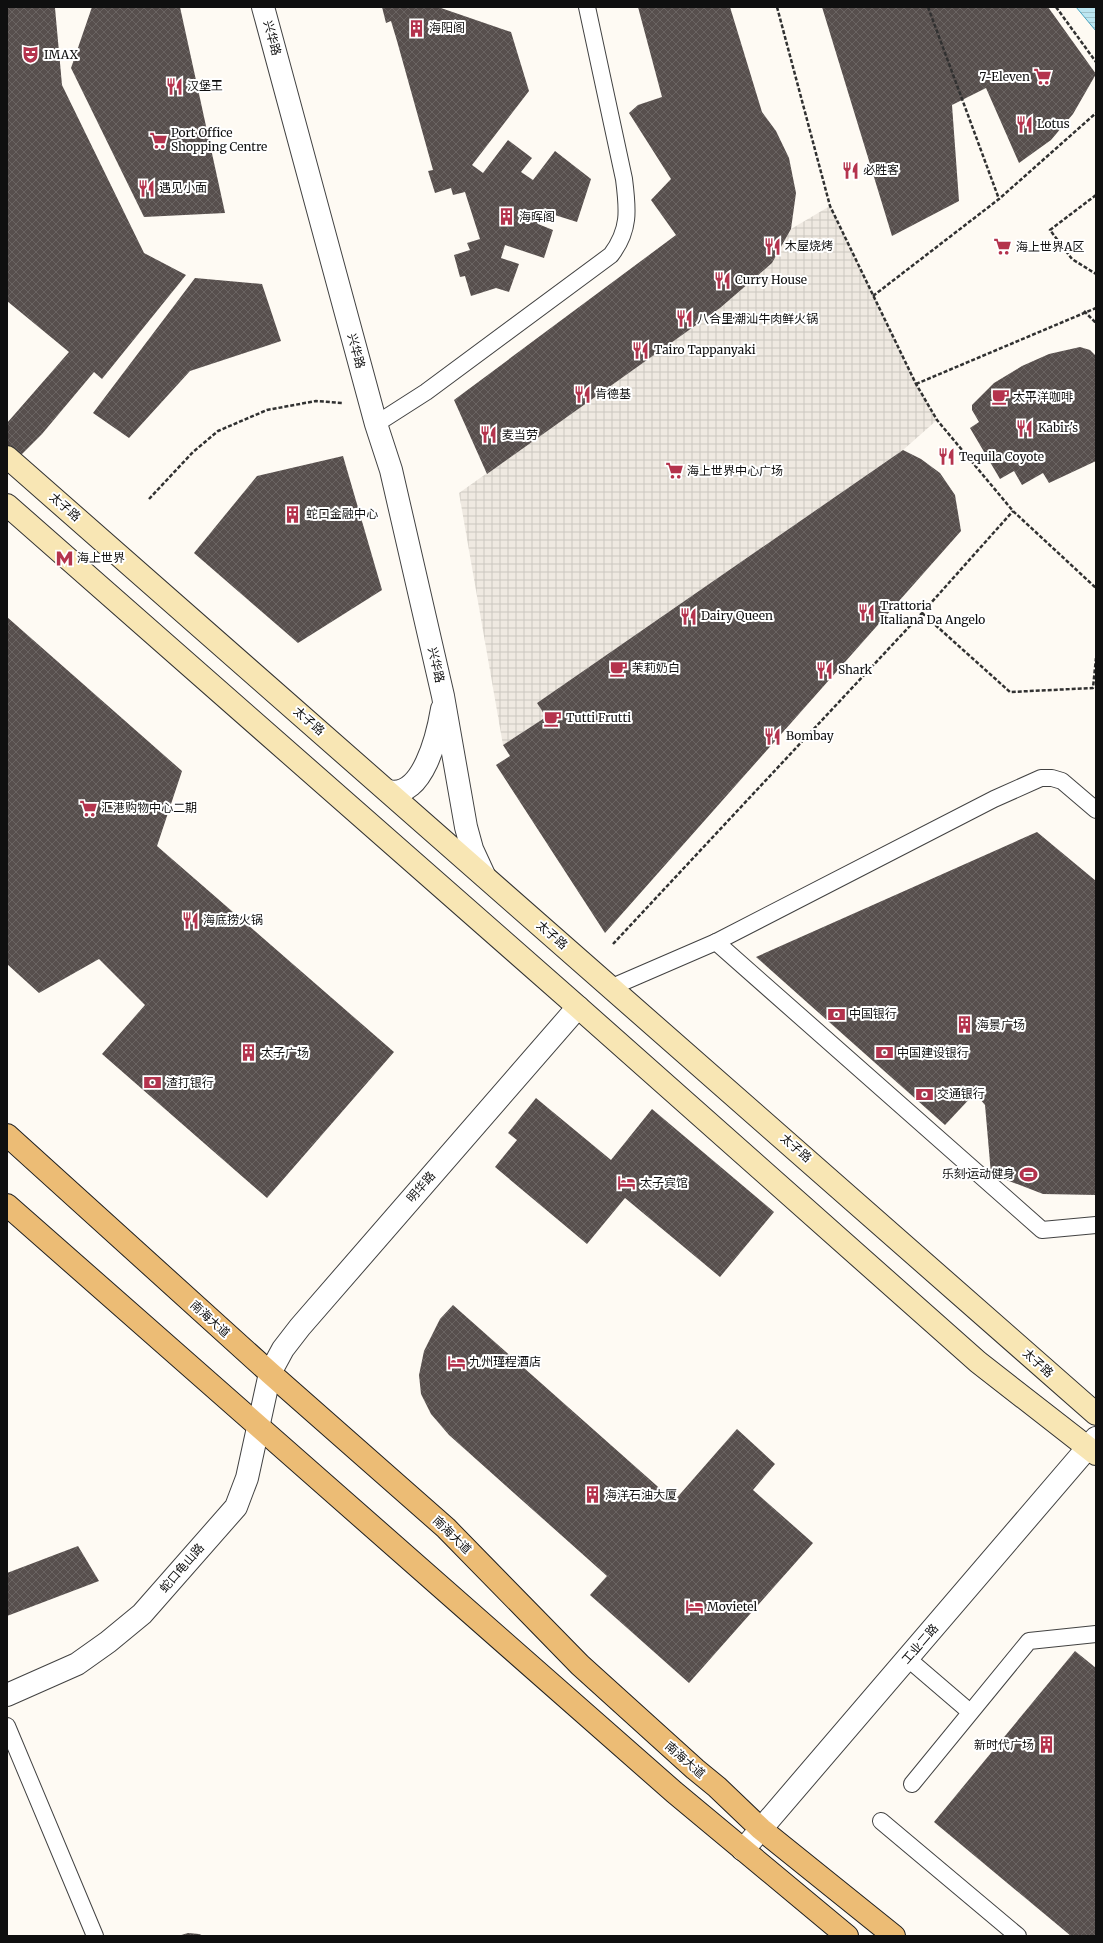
<svg xmlns="http://www.w3.org/2000/svg" width="1103" height="1943" font-family="Merriweather,'Noto Sans SC',serif">
  <style>
    .plaza { fill: url(#plaza-grid) }
    .water { fill: url(#water-rules); stroke: #49a5c2 }
    .building { fill: url(#building-cross-hatch) }
    .lines { fill: none; stroke-linecap: round; stroke-linejoin: round }
    .service-casing { stroke: #424242; stroke-width: 18 }
    .tertiary-casing { stroke: #424242; stroke-width: 24 }
    .secondary-casing { stroke: #313131; stroke-width: 24 }
    .primary-casing { stroke: #202020; stroke-width: 24 }
    .path { stroke: #313131; stroke-width: 2.5; stroke-dasharray: 4 2; stroke-linecap: butt }
    .service { stroke: #fff; stroke-width: 16 }
    .tertiary { stroke: #fff; stroke-width: 22 }
    .secondary { stroke: #f8e6b4; stroke-width: 22 }
    .primary { stroke: #ecbc75; stroke-width: 22 }
    .labels { text-anchor: middle; stroke-width: 4; stroke-linejoin: round; paint-order: stroke }
    .poi-label { font-size: 12px; fill: #0f0f0f; stroke: #fff; text-anchor: start }
    .street-label { font-size: 12px; fill: #0f0f0f; stroke: #fff }
  </style>
  <defs>
    <pattern id="plaza-grid" width="8" height="8" patternUnits="userSpaceOnUse"><rect width="8" height="8" fill="#efe9e1"/><path d="M0 4h8M4 0v8" fill="none" stroke="#ccc7c0"/></pattern>
    <pattern id="water-rules" width="6" height="5" patternUnits="userSpaceOnUse"><rect width="6" height="5" fill="#bce6f1"/><path d="M0 2.5h6" fill="none" stroke="#a0c4cd"/></pattern>
    <pattern id="building-cross-hatch" width="8" height="8" patternUnits="userSpaceOnUse"><rect width="8" height="8" fill="#574f4d"/><path d="M0 0l8 8M0 8l8-8" fill="none" stroke="#6a6462"/></pattern>
  </defs>
  <rect width="100%" height="100%" fill="#fefaf3"/>
  <!-- plaza -->
  <path class="plaza" d="M830,206L916,384L937,420L903,450L537,703L546,717L503,745L459,493L720,308L772,263L791,229Z"/>
  <!-- water -->
  <path class="water" d="M1076,7H1096V31Z"/>
  <!-- building -->
  <g class="building">
    <path d="M7,7L55,8L62,85L144,253L186,275L102,379L94,372L42,434L7,469V423L69,352L7,301Z"/>
    <path d="M92,7H180L225,213L144,217L71,68Z"/>
    <path d="M382,7H438L511,32L529,91L472,165L483,173L508,140L532,158L521,172L533,180L555,151L591,179L577,222L542,211L538,224L553,230L544,258L505,245L501,258L519,264L509,292L496,288L471,296L465,276L460,277L454,255L470,250L467,243L480,239L465,192L453,195L451,188L435,193L428,171L433,170L397,41L391,21L386,23Z"/>
    <path d="M638,7H730L762,112L776,131L789,158L796,193L791,229L772,263L720,308L487,474L454,400L676,235L651,200L671,179L629,113L638,105L662,97Z"/>
    <path d="M822,7H1048L1096,74L1073,114L1051,140L1019,163L986,88L952,105L959,201L892,236Z"/>
    <path d="M195,278L262,284L281,341L190,371L129,438L93,413Z"/>
    <path d="M1080,347L1090,350L1096,356V461L1049,483L1043,473L1022,485L1014,471L1000,479L970,428L979,422L972,410V405L994,383L1022,366L1049,354Z"/>
    <path d="M903,450L921,459L940,473L955,495L961,531L605,933L496,765L510,756L503,745L546,717L537,703Z"/>
    <path d="M343,456L382,590L298,643L194,553L257,476Z"/>
    <path d="M7,617L182,771L157,846L394,1052L267,1198L102,1054L145,1005L99,959L39,993L7,964Z"/>
    <path d="M1037,832L1096,881V1195L1043,1194L991,1174L985,1105L975,1093L945,1125L756,957Z"/>
    <path d="M536,1098L611,1160L652,1109L774,1212L720,1277L625,1198L587,1244L495,1167L517,1140L508,1133Z"/>
    <path d="M453,1305L674,1501L737,1429L775,1464L753,1490L813,1543L689,1683L590,1595L607,1576L449,1435L431,1414L421,1394L419,1375L424,1351L440,1319Z"/>
    <path d="M78,1546L99,1581L7,1616V1573Z"/>
    <path d="M1075,1651L1096,1668V1936H1071L934,1822Z"/>
    <path d="M188,1933L199,1934L204,1936H178Z"/>
  </g>
  <g class="lines">
    <defs>
      <g id="service">
        <path d="M376,424L426,392L611,255C630,230 628,210 624,179L587,7"/>
        <path d="M716,942L1042,1230L1096,1225"/>
        <path d="M612,987L716,942L994,799L1041,778H1052L1062,781L1096,810"/>
        <path d="M907,1658L970,1712"/>
        <path d="M7,1726L95,1936"/>
        <path d="M912,1784L1029,1641L1096,1634"/>
        <path d="M881,1821L1018,1936"/>
      </g>
      <g id="tertiary">
        <path d="M263,7L376,424L391,470L443,696L466,827L472,849L484,875"/>
        <path d="M388,791C423,800 438,733 442,709"/>
        <path d="M7,1695L77,1664L108,1642L142,1614L236,1507L247,1478L270,1373L283,1349L300,1327L578,1007"/>
        <path d="M743,1850L1096,1438"/>
      </g>
      <g id="secondary">
        <path d="M7,457L1096,1414"/>
        <path d="M7,505L578,1007L978,1362L1096,1454"/>
      </g>
      <g id="primary">
        <path d="M7,1135L270,1373L446,1528L580,1665L695,1769L717,1787L761,1829L894,1936"/>
        <path d="M7,1205L674,1792L847,1936"/>
      </g>
    </defs>
    <!-- service casing -->
    <use href="#service" class="service-casing"/>
    <!-- tertiary casing -->
    <use href="#tertiary" class="tertiary-casing"/>
    <!-- secondary casing -->
    <use href="#secondary" class="secondary-casing"/>
    <!-- primary casing -->
    <use href="#primary" class="primary-casing"/>
    <!-- path -->
    <g class="path">
      <path d="M777,7L830,206L916,384L937,420L1013,511L1096,588"/>
      <path d="M928,7L999,199"/>
      <path d="M1056,7L1096,62"/>
      <path d="M1096,195L1050,230L1072,259L1096,274"/>
      <path d="M873,296L999,199L1096,113"/>
      <path d="M1084,311L1096,323"/>
      <path d="M916,384L1096,308"/>
      <path d="M149,499L193,452L218,431L267,410L316,401L342,403"/>
      <path d="M922,613L1010,692L1093,688L1096,658"/>
      <path d="M613,944L922,613L1013,511"/>
    </g>
    <!-- service -->
    <use href="#service" class="service"/>
    <!-- tertiary -->
    <use href="#tertiary" class="tertiary"/>
    <!-- secondary -->
    <use href="#secondary" class="secondary"/>
    <!-- primary -->
    <use href="#primary" class="primary"/>
  </g>
  <!-- icons -->
  <defs>
    <symbol id="building-bare" viewBox="-9 -9 18 18"><path d="M-4-6H4V6H1V3H-1V6H-4ZM-2.5-4.3h1.7v1.8h-1.7ZM.8-4.3h1.7v1.8H.8ZM-2.5-1h1.7V.8h-1.7ZM.8-1h1.7V.8H.8Z" fill="#b4334d" stroke="#fff" stroke-width="2.5" paint-order="stroke"/></symbol>
    <symbol id="theatre-bare" viewBox="-9 -9 18 18"><path d="M-5-5.5Q0-4 5-5.5V0Q5 5 0 6Q-5 5-5 0ZM-3.3-2.5H-1v1.5H-3.3ZM1-2.5H3.3v1.5H1ZM-2.8 1Q0 5.5 2.8 1Z" fill="#b4334d" stroke="#fff" stroke-width="2.5" paint-order="stroke"/></symbol>
    <symbol id="supermarket-bare" viewBox="-9 -9 18 18"><path d="M-6-5.5h2.5l.6 2H6L4.5 2H-2.5L-4.4-4H-6ZM-1.5 3.2a1.3 1.3 0 1 0 .1 0ZM3 3.2a1.3 1.3 0 1 0 .1 0Z" fill="#b4334d" stroke="#fff" stroke-width="2.5" paint-order="stroke"/></symbol>
    <symbol id="restaurant-bare" viewBox="-9 -9 18 18"><path d="M-5-6h1v4h1v-4h1v4h1v-4h1v5L-1.5 .5V6h-2V.5L-5-1ZM5-6V6H3V1.5H1.5Q1.5-4 5-6Z" fill="#b4334d" stroke="#fff" stroke-width="2.5" paint-order="stroke"/></symbol>
    <symbol id="cafe-bare" viewBox="-9 -9 18 18"><path d="M-5.5-4.5H6V0H3Q3 3.5 0 3.5H-2.5Q-5.5 3.5-5.5 0ZM3-3.2v2h1.7v-2ZM-6 4.5H4V6H-6Z" fill="#b4334d" stroke="#fff" stroke-width="2.5" paint-order="stroke"/></symbol>
    <symbol id="metro-bare" viewBox="-9 -9 18 18"><path d="M-5.5 5V-5H-3L0 0L3-5H5.5V5H3V-.5L0 4L-3-.5V5Z" fill="#b4334d" stroke="#fff" stroke-width="2.5" paint-order="stroke"/></symbol>
    <symbol id="bank-bare" viewBox="-9 -9 18 18"><path d="M-6-4H6V4H-6ZM0-2.3a2.3 2.3 0 1 0 0 4.6a2.3 2.3 0 1 0 0-4.6Z" fill="#b4334d" stroke="#fff" stroke-width="2.5" paint-order="stroke"/></symbol>
    <symbol id="stadium-bare" viewBox="-9 -9 18 18"><path d="M0-5a6.5 5 0 1 0 0 10a6.5 5 0 1 0 0-10ZM-3.5-1.8h7v3.6h-7Z" fill="#b4334d" stroke="#fff" stroke-width="2.5" paint-order="stroke"/></symbol>
    <symbol id="hotel-bare" viewBox="-9 -9 18 18"><path d="M-6-4.5h1.5V1H6V5H4.5V3h-9V5H-6ZM-4 0a1.8 1.8 0 1 1 3.6 0ZM.5 0V-2.5h3Q6-2.5 6 0Z" fill="#b4334d" stroke="#fff" stroke-width="2.5" paint-order="stroke"/></symbol>
  </defs>
  <g fill-rule="evenodd">
    <use href="#building-bare" x="404" y="16" width="25" height="25"/>
    <use href="#theatre-bare" x="18" y="42" width="25" height="25"/>
    <use href="#supermarket-bare" x="1030" y="64" width="25" height="25"/>
    <use href="#restaurant-bare" x="162" y="74" width="25" height="25"/>
    <use href="#restaurant-bare" x="1012" y="112" width="25" height="25"/>
    <use href="#supermarket-bare" x="146" y="128" width="25" height="25"/>
    <use href="#restaurant-bare" x="838" y="158" width="25" height="25"/>
    <use href="#restaurant-bare" x="134" y="176" width="25" height="25"/>
    <use href="#building-bare" x="494" y="204" width="25" height="25"/>
    <use href="#restaurant-bare" x="760" y="234" width="25" height="25"/>
    <use href="#supermarket-bare" x="990" y="234" width="25" height="25"/>
    <use href="#restaurant-bare" x="710" y="268" width="25" height="25"/>
    <use href="#restaurant-bare" x="672" y="306" width="25" height="25"/>
    <use href="#restaurant-bare" x="628" y="338" width="25" height="25"/>
    <use href="#restaurant-bare" x="570" y="382" width="25" height="25"/>
    <use href="#cafe-bare" x="988" y="384" width="25" height="25"/>
    <use href="#restaurant-bare" x="1012" y="416" width="25" height="25"/>
    <use href="#restaurant-bare" x="476" y="422" width="25" height="25"/>
    <use href="#restaurant-bare" x="934" y="444" width="25" height="25"/>
    <use href="#supermarket-bare" x="662" y="458" width="25" height="25"/>
    <use href="#building-bare" x="280" y="502" width="25" height="25"/>
    <use href="#metro-bare" x="52" y="546" width="25" height="25"/>
    <use href="#restaurant-bare" x="854" y="600" width="25" height="25"/>
    <use href="#restaurant-bare" x="676" y="604" width="25" height="25"/>
    <use href="#cafe-bare" x="606" y="656" width="25" height="25"/>
    <use href="#restaurant-bare" x="812" y="658" width="25" height="25"/>
    <use href="#cafe-bare" x="540" y="706" width="25" height="25"/>
    <use href="#restaurant-bare" x="760" y="724" width="25" height="25"/>
    <use href="#supermarket-bare" x="76" y="796" width="25" height="25"/>
    <use href="#restaurant-bare" x="178" y="908" width="25" height="25"/>
    <use href="#bank-bare" x="824" y="1002" width="25" height="25"/>
    <use href="#building-bare" x="952" y="1012" width="25" height="25"/>
    <use href="#building-bare" x="236" y="1040" width="25" height="25"/>
    <use href="#bank-bare" x="872" y="1040" width="25" height="25"/>
    <use href="#bank-bare" x="140" y="1070" width="25" height="25"/>
    <use href="#bank-bare" x="912" y="1082" width="25" height="25"/>
    <use href="#stadium-bare" x="1016" y="1162" width="25" height="25"/>
    <use href="#hotel-bare" x="614" y="1170" width="25" height="25"/>
    <use href="#hotel-bare" x="444" y="1350" width="25" height="25"/>
    <use href="#building-bare" x="580" y="1482" width="25" height="25"/>
    <use href="#hotel-bare" x="682" y="1594" width="25" height="25"/>
    <use href="#building-bare" x="1034" y="1732" width="25" height="25"/>
  </g>
  <g class="labels">
    <!-- poi labels -->
    <g class="poi-label">
      <text x="429" y="32">海阳阁</text>
      <text x="44" y="59">IMAX</text>
      <text x="1030" y="81" text-anchor="end">7-Eleven</text>
      <text x="187" y="90">汉堡王</text>
      <text x="1037" y="128">Lotus</text>
      <text x="171" y="137">Port Office<tspan x="171" dy="14">Shopping Centre</tspan></text>
      <text x="863" y="174">必胜客</text>
      <text x="159" y="192">遇见小面</text>
      <text x="519" y="221">海晖阁</text>
      <text x="785" y="250">木屋烧烤</text>
      <text x="1016" y="251">海上世界A区</text>
      <text x="735" y="284">Curry House</text>
      <text x="697" y="323">八合里·潮汕牛肉鲜火锅</text>
      <text x="654" y="354">Tairo Tappanyaki</text>
      <text x="595" y="398">肯德基</text>
      <text x="1013" y="401">太平洋咖啡</text>
      <text x="1038" y="432">Kabir's</text>
      <text x="502" y="439">麦当劳</text>
      <text x="959" y="461">Tequila Coyote</text>
      <text x="687" y="475">海上世界中心广场</text>
      <text x="306" y="518">蛇口金融中心</text>
      <text x="77" y="562">海上世界</text>
      <text x="880" y="610">Trattoria<tspan x="880" dy="14">Italiana Da Angelo</tspan></text>
      <text x="701" y="620">Dairy Queen</text>
      <text x="632" y="672">茉莉奶白</text>
      <text x="838" y="674">Shark</text>
      <text x="566" y="722">Tutti Frutti</text>
      <text x="786" y="740">Bombay</text>
      <text x="101" y="812">汇港购物中心二期</text>
      <text x="203" y="924">海底捞火锅</text>
      <text x="849" y="1018">中国银行</text>
      <text x="977" y="1029">海景广场</text>
      <text x="261" y="1057">太子广场</text>
      <text x="897" y="1057">中国建设银行</text>
      <text x="166" y="1087">渣打银行</text>
      <text x="937" y="1098">交通银行</text>
      <text x="1015" y="1178" text-anchor="end">乐刻·运动健身</text>
      <text x="640" y="1187">太子宾馆</text>
      <text x="469" y="1366">九州瑾程酒店</text>
      <text x="605" y="1499">海洋石油大厦</text>
      <text x="707" y="1611">Movietel</text>
      <text x="1034" y="1749" text-anchor="end">新时代广场</text>
    </g>
    <!-- street labels -->
    <g class="street-label">
      <text transform="translate(272 38) rotate(75)" y="4">兴华路</text>
      <text transform="translate(356 351) rotate(75)" y="4">兴华路</text>
      <text transform="translate(65 507) rotate(41)" y="4">太子路</text>
      <text transform="translate(436 665) rotate(77)" y="4">兴华路</text>
      <text transform="translate(309 721) rotate(41)" y="4">太子路</text>
      <text transform="translate(552 935) rotate(41)" y="4">太子路</text>
      <text transform="translate(796 1148) rotate(41)" y="4">太子路</text>
      <text transform="translate(421 1187) rotate(-49)" y="4">明华路</text>
      <text transform="translate(210 1319) rotate(42)" y="4">南海大道</text>
      <text transform="translate(1038 1363) rotate(42)" y="4">太子路</text>
      <text transform="translate(452 1535) rotate(44)" y="4">南海大道</text>
      <text transform="translate(182 1568) rotate(-49)" y="4">蛇口龟山路</text>
      <text transform="translate(920 1644) rotate(-49)" y="4">工业二路</text>
      <text transform="translate(685 1760) rotate(41)" y="4">南海大道</text>
    </g>
  </g>
  <!-- border -->
  <rect width="1103" height="1943" fill="none" stroke="#0f0f0f" stroke-width="16"/>
</svg>
